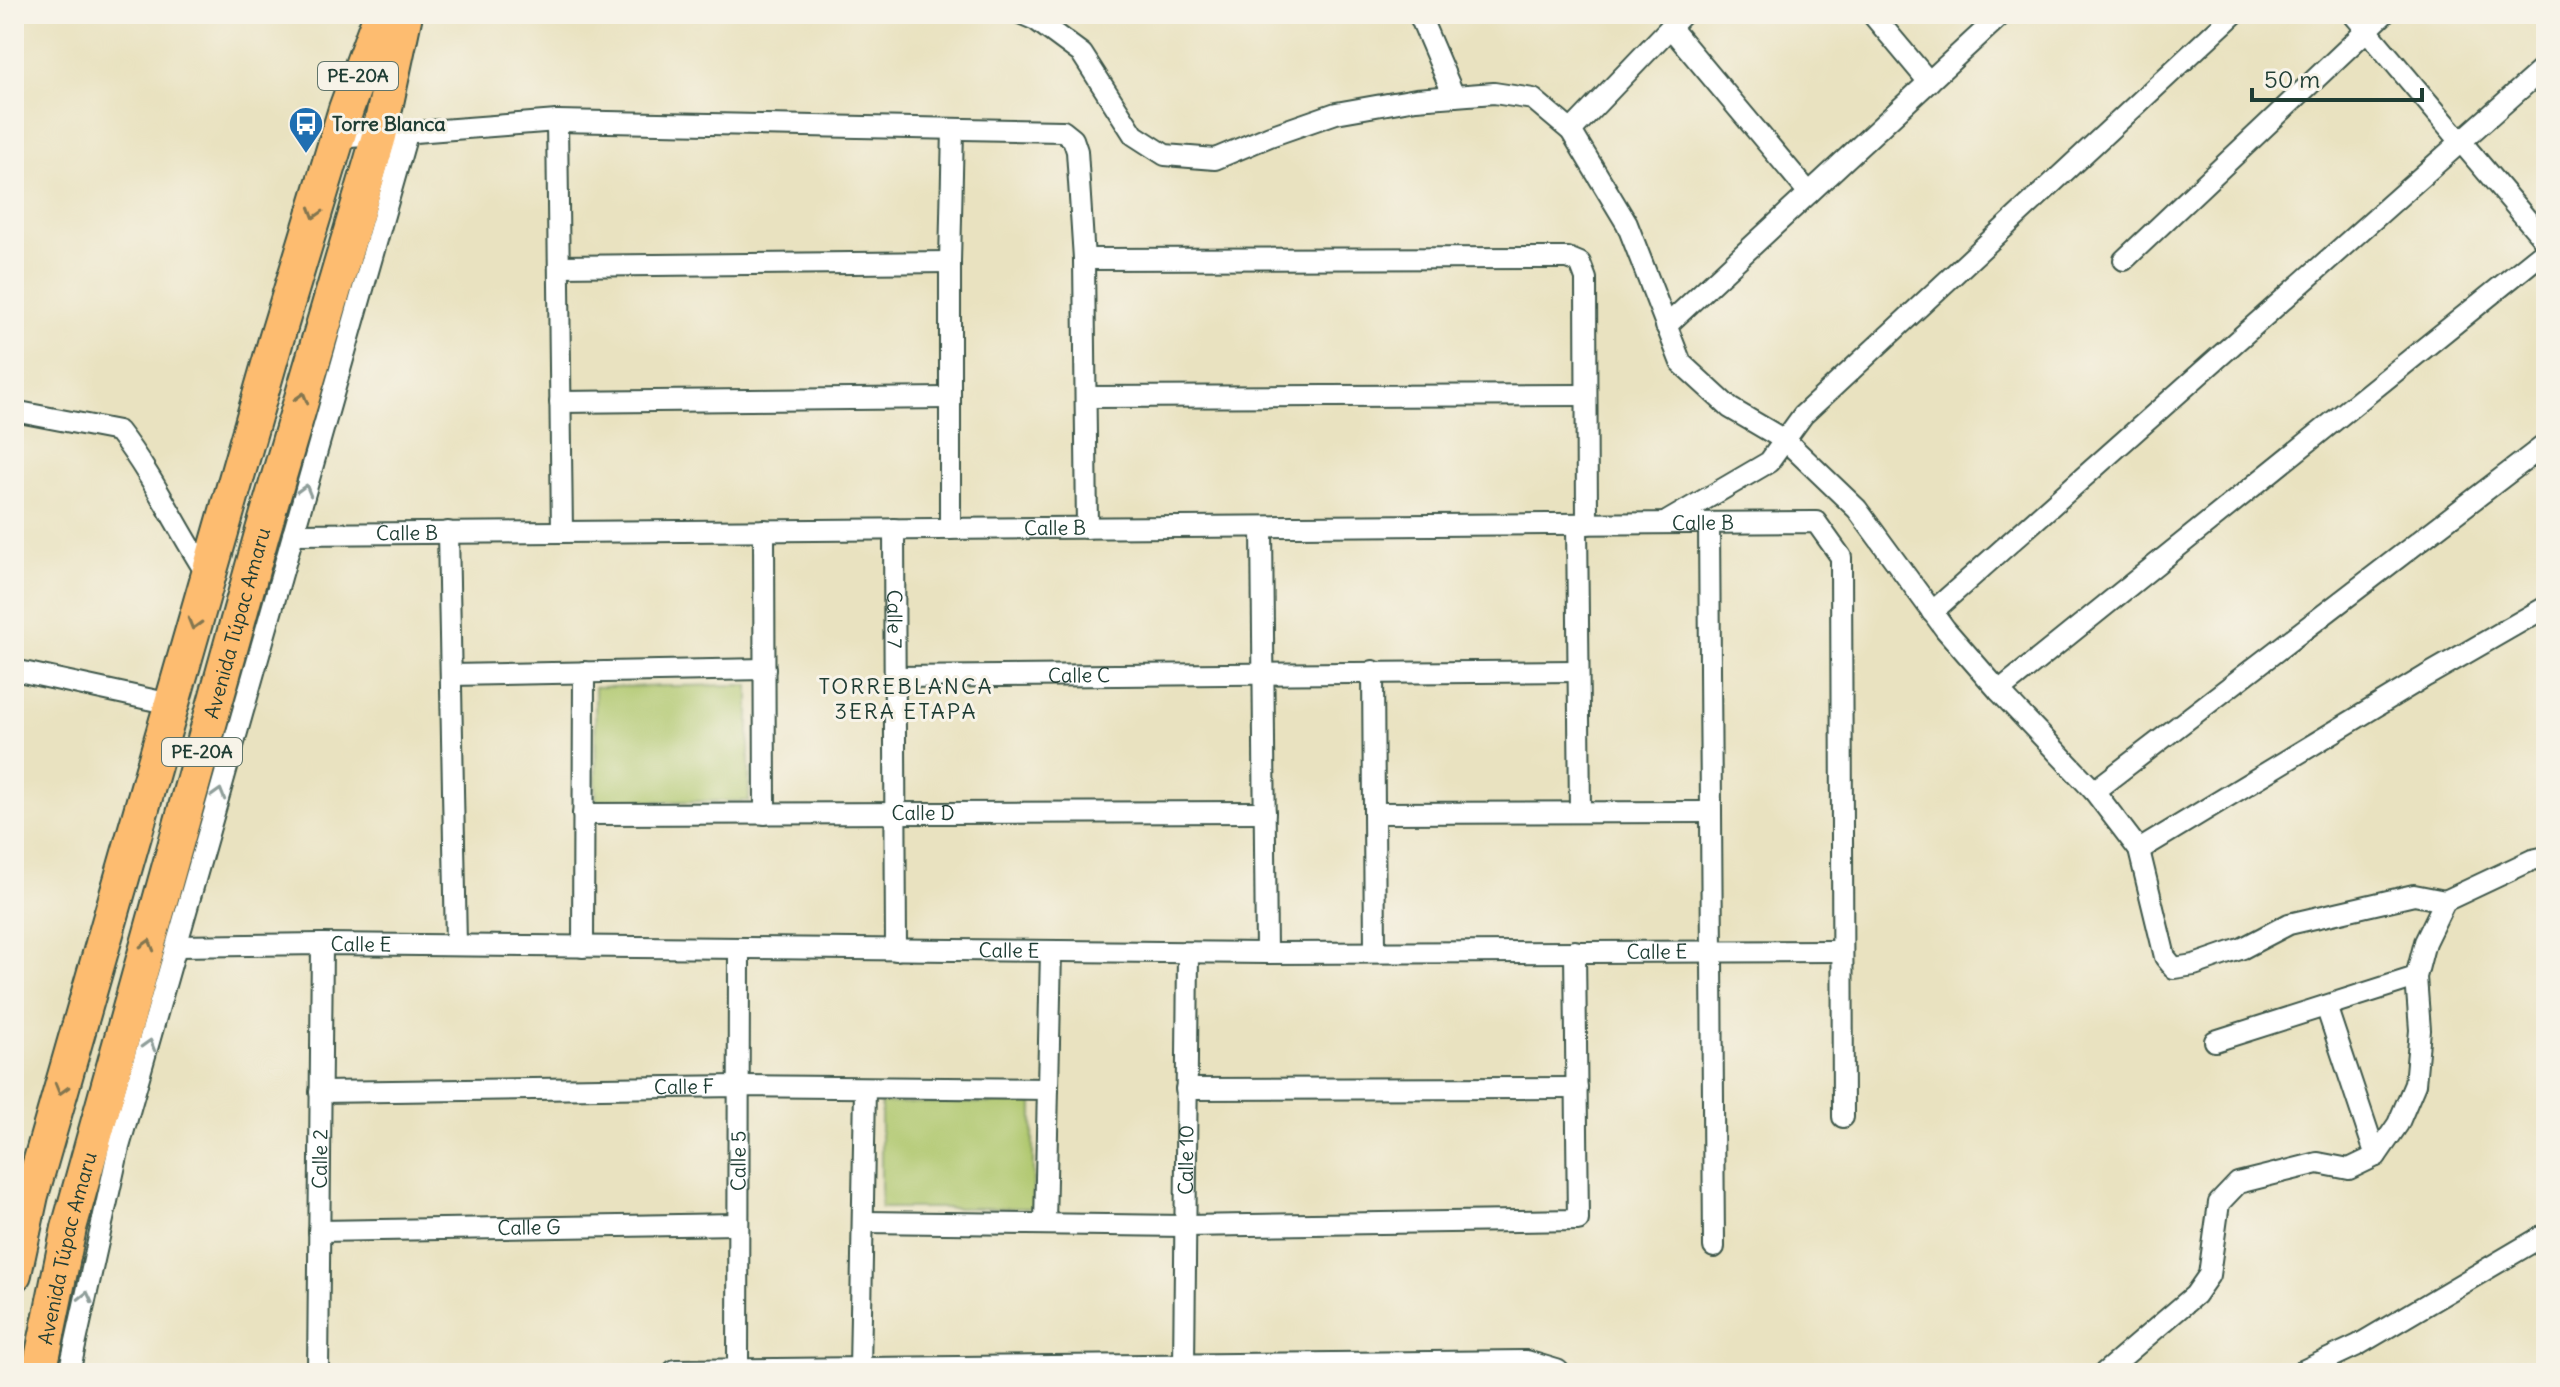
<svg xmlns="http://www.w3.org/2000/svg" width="2560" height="1387" font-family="Delius,sans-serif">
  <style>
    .green { fill: #adc66b; stroke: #668250; stroke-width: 2 }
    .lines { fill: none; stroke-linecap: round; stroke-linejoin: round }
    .minor-casing { stroke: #3d5649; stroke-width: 24 }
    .tertiary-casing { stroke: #3d5649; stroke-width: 30 }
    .trunk-casing { stroke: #3d5649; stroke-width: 38 }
    .minor { stroke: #fff; stroke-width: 20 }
    .tertiary { stroke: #fff; stroke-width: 26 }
    .trunk { stroke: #fdbc70; stroke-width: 34 }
    .oneway { stroke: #83764f }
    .oneway2 { stroke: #8f9e9a }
    .labels { text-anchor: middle; stroke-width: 6; stroke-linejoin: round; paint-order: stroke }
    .shield { fill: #f7f3e8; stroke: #60746a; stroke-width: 2 }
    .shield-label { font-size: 18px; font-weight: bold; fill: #1f3d34 }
    .poi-label { font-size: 20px; font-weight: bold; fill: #1f3d34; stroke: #f7f3e8; text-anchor: start }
    .street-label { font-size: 20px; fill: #1f3d34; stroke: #f7f3e8 }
    .neighbourhood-label { font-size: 22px; letter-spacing: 2px; fill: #1f3d34; stroke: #f7f3e8 }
  </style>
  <rect width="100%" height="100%" fill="#f7f3e8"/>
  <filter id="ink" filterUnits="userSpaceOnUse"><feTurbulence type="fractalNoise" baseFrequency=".0125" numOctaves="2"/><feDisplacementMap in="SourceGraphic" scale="16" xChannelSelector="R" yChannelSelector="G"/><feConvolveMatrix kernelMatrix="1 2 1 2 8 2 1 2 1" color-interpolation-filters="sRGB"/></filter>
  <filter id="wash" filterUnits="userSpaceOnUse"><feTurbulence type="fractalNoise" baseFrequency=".006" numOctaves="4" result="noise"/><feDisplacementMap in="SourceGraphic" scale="32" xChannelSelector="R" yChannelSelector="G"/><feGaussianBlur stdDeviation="1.8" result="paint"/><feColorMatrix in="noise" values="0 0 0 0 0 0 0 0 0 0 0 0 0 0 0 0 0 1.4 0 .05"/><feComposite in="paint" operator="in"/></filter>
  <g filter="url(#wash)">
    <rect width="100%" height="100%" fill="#e9e2c0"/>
    <!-- green -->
    <g class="green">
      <path d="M749,685V801L596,802L595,687Z"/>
      <rect x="881" y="1103" width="152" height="105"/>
    </g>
  </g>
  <g filter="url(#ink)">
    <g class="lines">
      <defs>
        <g id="minor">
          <path d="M1022,14L1036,20L1082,54L1134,135L1165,155L1215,159L1270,136L1336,113L1416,99L1494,93L1533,99L1571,131L1627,224L1681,363L1730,408L1786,441L1857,509L1945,629L1999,691L2094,791L2139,850L2165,957L2174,968L2194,965L2243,948L2289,924L2414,895L2445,901"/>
          <path d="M1419,14L1454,96"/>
          <path d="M1872,14L1929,82"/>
          <path d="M2353,14L2546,242"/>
          <path d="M1670,27L1809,193"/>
          <path d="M557,121L562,532"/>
          <path d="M1571,131L1683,14"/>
          <path d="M337,138L557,121L1063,131L1073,139L1077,151L1084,259L1087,528"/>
          <path d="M1084,259L1568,258L1580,263L1586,279L1587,524"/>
          <path d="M2124,260L2384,14"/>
          <path d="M559,266L950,262"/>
          <path d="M1666,326L2002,14"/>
          <path d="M1086,397L1586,395"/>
          <path d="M560,402L949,398"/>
          <path d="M14,411L118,431C153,476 177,528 208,576"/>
          <path d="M1668,521L1769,462L1803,415L2234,14"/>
          <path d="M1709,523L1714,1247"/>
          <path d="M1577,524L1580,812"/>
          <path d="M1262,527L1266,953"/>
          <path id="s1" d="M894,529L896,950"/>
          <path d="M950,529V262L953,129"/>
          <path d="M764,530L765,814"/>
          <path d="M448,532L456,945"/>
          <path id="s2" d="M293,534L1816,522L1841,557L1843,1117"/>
          <path d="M1932,612L2546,66"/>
          <path d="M14,670L171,704"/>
          <path d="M1373,671L1375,952"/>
          <path d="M451,675L765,669"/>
          <path id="s3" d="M895,677L1578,671"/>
          <path d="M1999,691L2546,250"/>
          <path d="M2094,791L2546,444"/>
          <path d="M1374,813L1711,812"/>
          <path id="s4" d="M583,814L1265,812"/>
          <path d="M2139,850L2426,676L2546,607"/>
          <path id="s5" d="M177,946L322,944L1266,953L1842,951"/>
          <path d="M583,947L584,672"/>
          <path d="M2326,1006L2376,1156"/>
          <path d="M2215,1041L2416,977"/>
          <path d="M1186,1089L1577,1088"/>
          <path id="s6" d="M320,1092L738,1086L1048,1089"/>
          <path d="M863,1222L1185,1226L1578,1220L1575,951"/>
          <path d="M1045,1224L1051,951"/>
          <path id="s7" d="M319,1231L738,1224"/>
          <path id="s8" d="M1184,1366L1188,953"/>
          <path d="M860,1370L865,1088"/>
          <path d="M69,1373L119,1147L407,134"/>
          <path id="s9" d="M318,1373L322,944"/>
          <path id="s10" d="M738,1373L739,948"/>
          <path d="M2104,1373L2195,1295L2209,1275L2219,1203L2238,1183L2318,1163L2349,1169L2376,1156L2398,1124L2415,1084L2420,1030L2416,977L2425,942L2445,901L2532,860L2546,857"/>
          <path d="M2298,1373L2358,1345L2546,1234"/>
        </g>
        <g id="tertiary">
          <path d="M14,1372L43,1373"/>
          <path d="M676,1373L1526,1364L1556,1373"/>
        </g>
        <g id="trunk">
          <path d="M14,1274L31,1195L276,340L346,109L381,14"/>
          <path id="s11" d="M39,1373L69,1228L262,534L379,136L405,14"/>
        </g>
      </defs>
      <!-- minor casing -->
      <use href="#minor" class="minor-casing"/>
      <!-- tertiary casing -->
      <use href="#tertiary" class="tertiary-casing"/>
      <!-- trunk casing -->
      <use href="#trunk" class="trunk-casing"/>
      <!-- minor -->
      <use href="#minor" class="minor"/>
      <!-- tertiary -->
      <use href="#tertiary" class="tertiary"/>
      <!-- trunk -->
      <use href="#trunk" class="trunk"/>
    </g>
    <!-- one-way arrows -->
    <defs><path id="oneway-chevron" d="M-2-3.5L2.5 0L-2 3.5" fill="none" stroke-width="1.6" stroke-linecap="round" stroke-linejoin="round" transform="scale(2)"/></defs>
    <g class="oneway">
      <use href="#oneway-chevron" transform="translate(315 213) rotate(107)"/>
      <use href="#oneway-chevron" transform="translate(302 398) rotate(-74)"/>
      <use href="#oneway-chevron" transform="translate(194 624) rotate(106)"/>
      <use href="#oneway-chevron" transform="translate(148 945) rotate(-74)"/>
      <use href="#oneway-chevron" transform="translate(61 1089) rotate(106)"/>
    </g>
    <g class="oneway2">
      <use href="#oneway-chevron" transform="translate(305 490) rotate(-74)"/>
      <use href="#oneway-chevron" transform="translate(219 794) rotate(-74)"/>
      <use href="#oneway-chevron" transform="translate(149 1045) rotate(-74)"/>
      <use href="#oneway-chevron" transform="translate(86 1297) rotate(-77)"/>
    </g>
  </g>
  <!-- icons -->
  <defs>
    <symbol id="bus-pin" viewBox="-11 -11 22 30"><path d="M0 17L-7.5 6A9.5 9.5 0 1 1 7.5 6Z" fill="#1f6fb2" stroke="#f7f3e8"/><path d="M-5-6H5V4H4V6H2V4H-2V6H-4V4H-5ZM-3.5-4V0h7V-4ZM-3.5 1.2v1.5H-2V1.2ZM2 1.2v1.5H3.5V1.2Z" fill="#fff"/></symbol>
  </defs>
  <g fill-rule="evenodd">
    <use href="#bus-pin" x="286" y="104" width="40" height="54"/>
  </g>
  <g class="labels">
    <!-- shield labels -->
    <g class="shield">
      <rect x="318" y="62" width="80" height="28" rx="6"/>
      <rect x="162" y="738" width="80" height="28" rx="6"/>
    </g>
    <g class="shield-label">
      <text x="358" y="82">PE-20A</text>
      <text x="202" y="758">PE-20A</text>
    </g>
    <!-- poi labels -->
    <g class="poi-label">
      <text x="332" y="131">Torre Blanca</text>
    </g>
    <!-- street labels -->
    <g class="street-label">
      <text dy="7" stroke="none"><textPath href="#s2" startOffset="1410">Calle B</textPath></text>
      <text dy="7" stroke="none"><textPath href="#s2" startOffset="762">Calle B</textPath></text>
      <text dy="7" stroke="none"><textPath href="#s2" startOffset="114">Calle B</textPath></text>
      <text dy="7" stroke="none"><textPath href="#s1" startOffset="90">Calle 7</textPath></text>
      <text dy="7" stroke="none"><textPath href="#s11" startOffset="776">Avenida Túpac Amaru</textPath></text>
      <text dy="7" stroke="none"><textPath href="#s3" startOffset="184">Calle C</textPath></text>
      <text dy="7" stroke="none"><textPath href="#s4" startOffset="340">Calle D</textPath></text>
      <text dy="7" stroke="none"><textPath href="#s5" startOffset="184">Calle E</textPath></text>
      <text dy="7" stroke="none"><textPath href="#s5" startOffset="832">Calle E</textPath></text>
      <text dy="7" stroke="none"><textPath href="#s5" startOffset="1480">Calle E</textPath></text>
      <text dy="7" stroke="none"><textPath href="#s6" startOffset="364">Calle F</textPath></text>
      <text dy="7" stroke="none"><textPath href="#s9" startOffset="214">Calle 2</textPath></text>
      <text dy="7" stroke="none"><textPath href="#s8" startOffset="206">Calle 10</textPath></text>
      <text dy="7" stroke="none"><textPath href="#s10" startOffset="212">Calle 5</textPath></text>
      <text dy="7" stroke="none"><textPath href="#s7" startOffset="210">Calle G</textPath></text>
      <text dy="7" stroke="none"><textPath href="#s11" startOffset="128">Avenida Túpac Amaru</textPath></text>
    </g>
    <!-- neighbourhood labels -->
    <g class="neighbourhood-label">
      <text x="906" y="694">TORREBLANCA<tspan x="906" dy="25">3ERA ETAPA</tspan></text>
    </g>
  </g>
  <!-- margin -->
  <rect width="2560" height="1387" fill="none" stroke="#f7f3e8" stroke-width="48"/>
  <!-- scale -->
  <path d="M2252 88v12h170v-12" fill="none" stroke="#1f3d34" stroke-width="4"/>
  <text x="2264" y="88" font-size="24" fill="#1f3d34" stroke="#f7f3e8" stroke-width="6" paint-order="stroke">50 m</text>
</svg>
